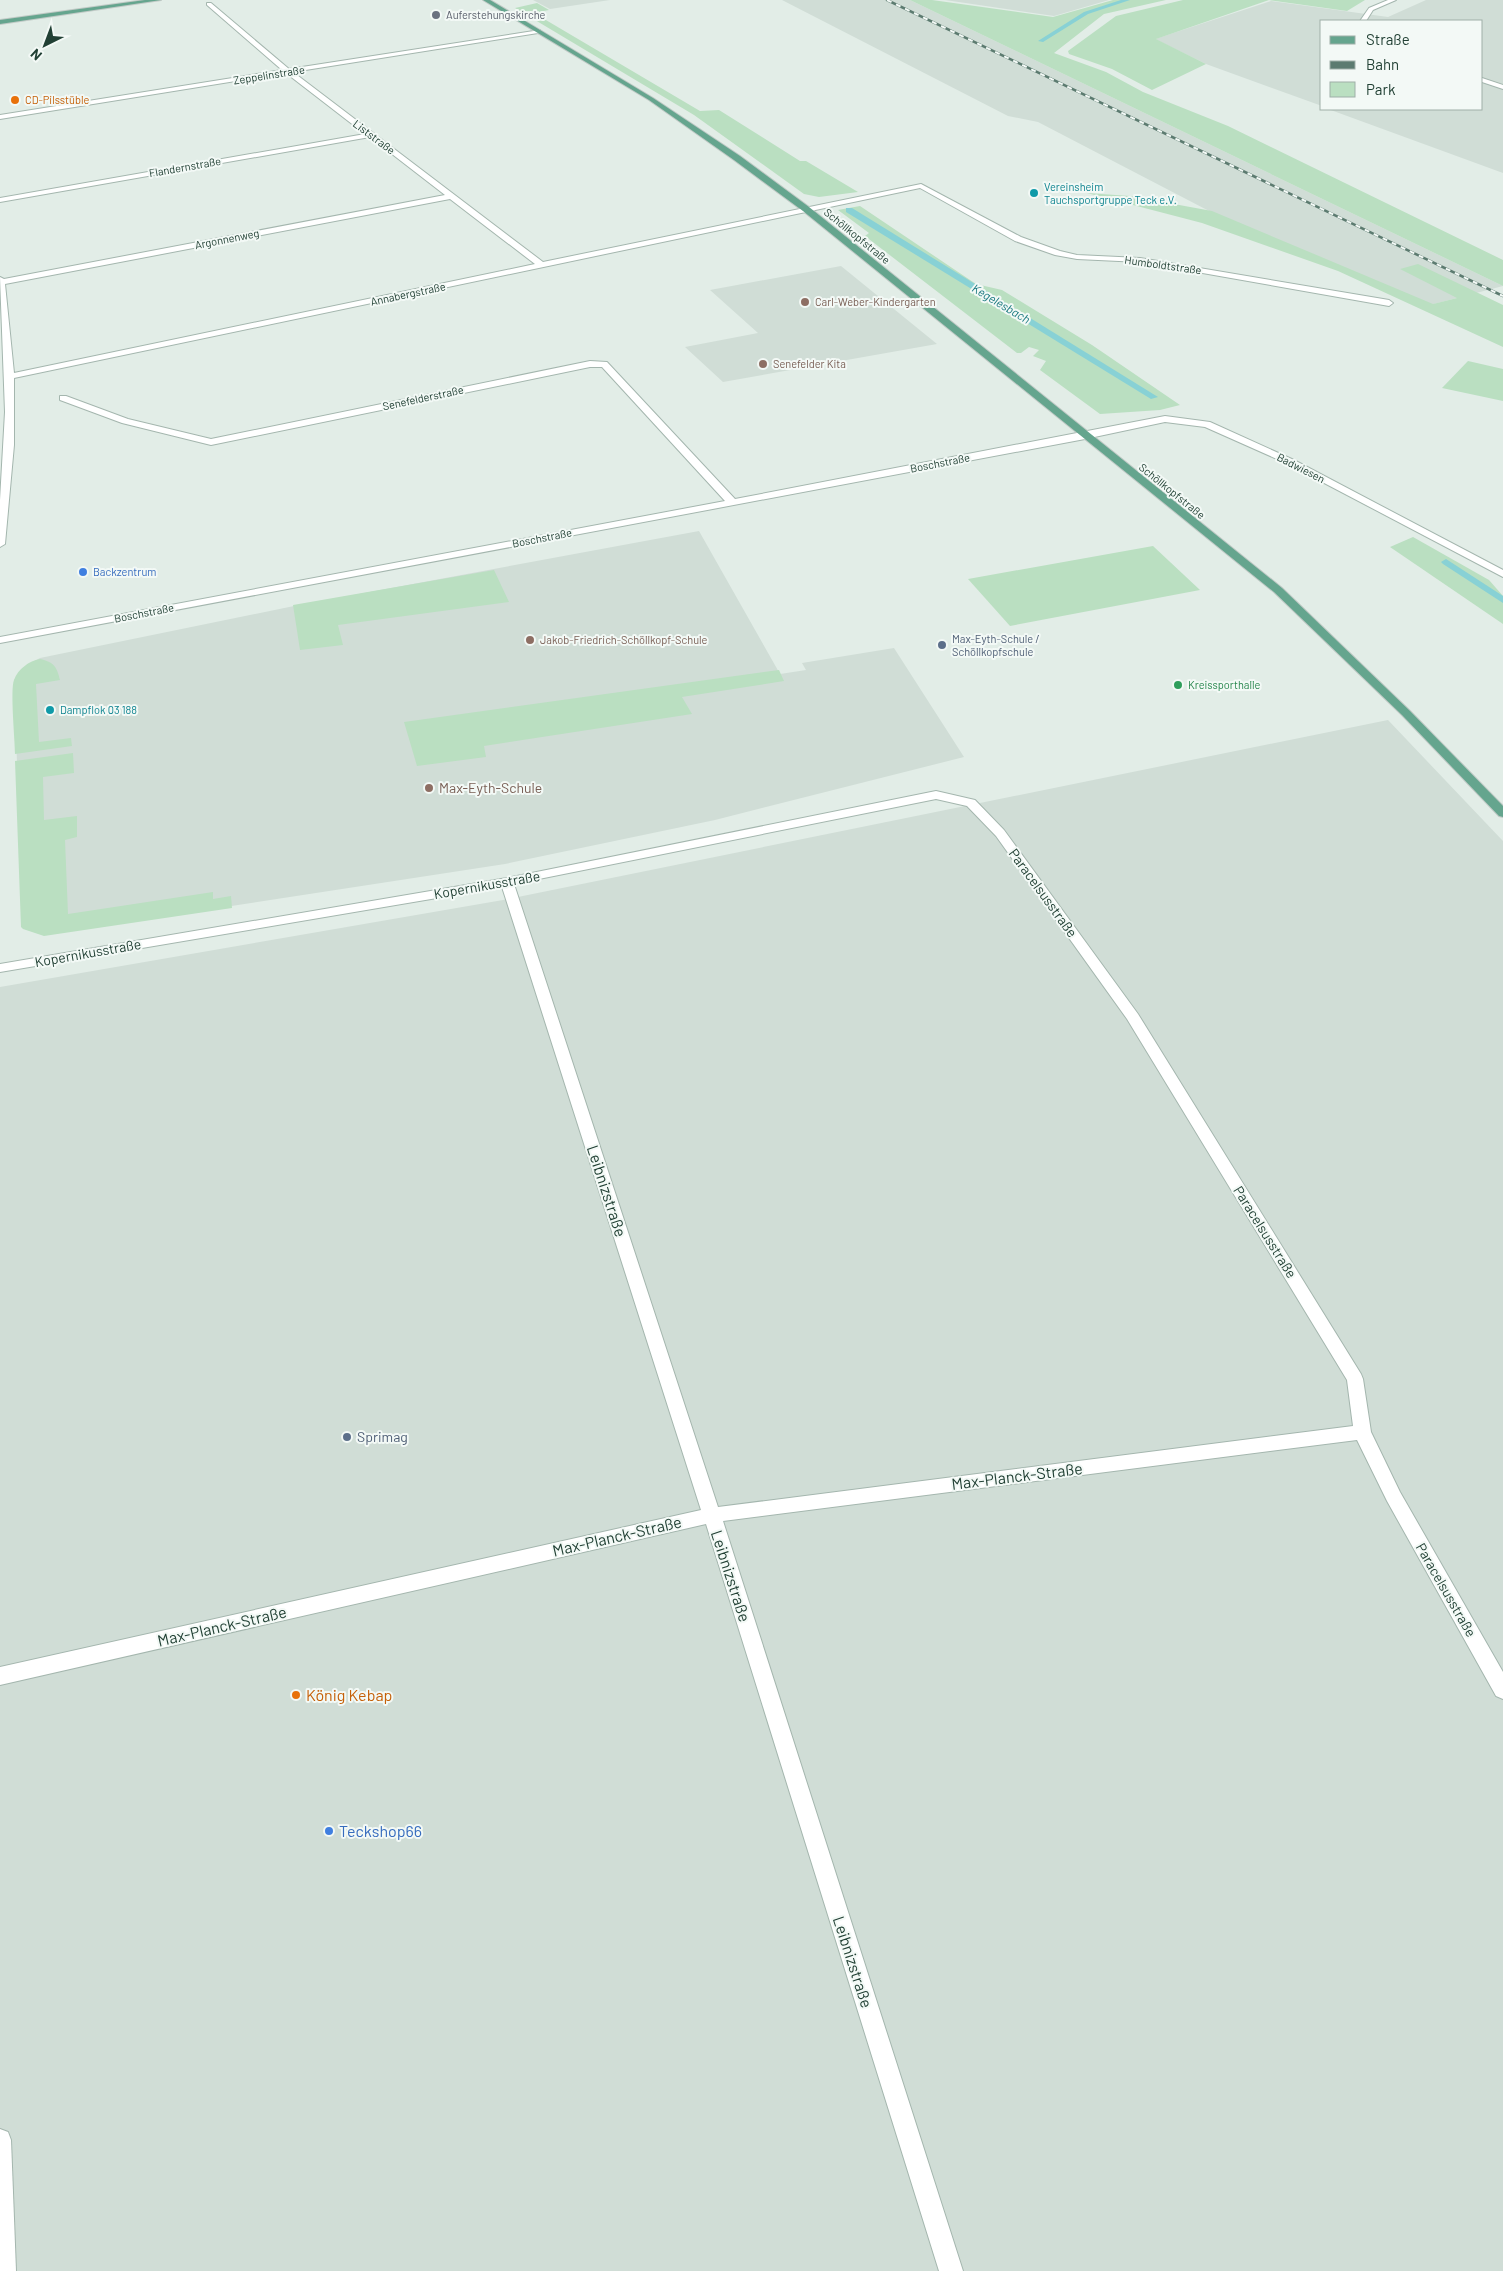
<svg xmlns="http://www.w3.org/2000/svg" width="1503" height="2271" font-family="Barlow,sans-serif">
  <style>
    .built { fill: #d0ddd6 }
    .green { fill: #badfc1 }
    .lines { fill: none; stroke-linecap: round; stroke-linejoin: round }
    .stream { fill: #88d1d5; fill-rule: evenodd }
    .minor-casing { stroke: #a4b6ae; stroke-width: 2 }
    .major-casing { stroke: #c1cac6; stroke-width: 2 }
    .minor { fill: #fff; fill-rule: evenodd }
    .major { fill: #65a58e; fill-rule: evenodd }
    .rail-casing { stroke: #5c7b70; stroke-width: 2.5 }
    .rail { stroke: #f3f9f6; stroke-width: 2; stroke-dasharray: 5; stroke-linecap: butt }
    .worship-dot { fill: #6b7280; stroke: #f3f9f6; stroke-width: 2 }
    .food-dot { fill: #e8710a; stroke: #f3f9f6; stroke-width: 2 }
    .culture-dot { fill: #0f9aa8; stroke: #f3f9f6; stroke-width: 2 }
    .education-dot { fill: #8d6e63; stroke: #f3f9f6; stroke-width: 2 }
    .shop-dot { fill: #3f7fe0; stroke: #f3f9f6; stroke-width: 2 }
    .service-dot { fill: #5c6f8a; stroke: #f3f9f6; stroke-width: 2 }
    .leisure-dot { fill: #2e9e5b; stroke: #f3f9f6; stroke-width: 2 }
    .labels { text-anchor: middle; stroke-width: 4; stroke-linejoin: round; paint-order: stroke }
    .far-worship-label { font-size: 11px; fill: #5b616d; stroke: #f3f9f6; text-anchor: start }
    .far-street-label { font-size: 11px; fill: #214034; stroke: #f3f9f6 }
    .far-food-label { font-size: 11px; fill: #c56008; stroke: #f3f9f6; text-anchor: start }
    .far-culture-label { font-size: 11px; fill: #0d838f; stroke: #f3f9f6; text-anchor: start }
    .far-education-label { font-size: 11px; fill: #785e54; stroke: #f3f9f6; text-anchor: start }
    .far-shop-label { font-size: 11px; fill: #366cbe; stroke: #f3f9f6; text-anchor: start }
    .far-service-label { font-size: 11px; fill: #4e5e75; stroke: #f3f9f6; text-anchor: start }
    .far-leisure-label { font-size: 11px; fill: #27864d; stroke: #f3f9f6; text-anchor: start }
    .far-water-label { font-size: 12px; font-style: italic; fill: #18787f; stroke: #f3f9f6 }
    .education-label { font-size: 14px; fill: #785e54; stroke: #f3f9f6; text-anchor: start }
    .street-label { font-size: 14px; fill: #214034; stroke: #f3f9f6 }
    .service-label { font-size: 14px; fill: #4e5e75; stroke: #f3f9f6; text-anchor: start }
    .near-street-label { font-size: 16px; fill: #214034; stroke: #f3f9f6 }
    .near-food-label { font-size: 16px; fill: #c56008; stroke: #f3f9f6; text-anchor: start }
    .near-shop-label { font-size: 16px; fill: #366cbe; stroke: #f3f9f6; text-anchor: start }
  </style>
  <rect width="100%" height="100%" fill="#e2ede7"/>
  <!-- built -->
  <g class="built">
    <path d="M533,0H610L550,9Z"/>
    <path d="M782,0H910L1503,286L1426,306L1211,212L1038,122L1008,116Z"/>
    <path d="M945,0H1109L1054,16Z"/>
    <path d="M1426,0H1503V173L1328,109H1482V21H1322V106L1206,64L1155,39L1271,1L1388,17Z"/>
    <path d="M841,266L937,344L723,382L685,347L758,333L710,290Z"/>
    <path d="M699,531L780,674L806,670L802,663L894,648L964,757L715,820L505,864L48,934L23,927L14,680L27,665L40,658L294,606Z"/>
    <path d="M1388,720L1503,841V2271H0V987L503,900Z"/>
  </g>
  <!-- green -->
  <g class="green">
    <path d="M910,0H932L1053,17L1113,0H1166L1104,14L1054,53L1106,72L1143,92L1228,126L1503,260V286Z"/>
    <path d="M1183,0H1365L1347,11L1269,0L1156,39L1206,64L1152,90L1112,69L1069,54L1068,51L1116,16Z"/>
    <path d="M537,3L549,10L534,13L700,111L719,110L800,161H806L858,192L819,197L804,194L694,115L515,8Z"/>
    <path d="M1087,193L1130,196L1212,211L1433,304L1457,298L1400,269L1418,264L1503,305V347L1338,271L1202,223Z"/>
    <path d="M860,206L976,284L1002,290L1092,345L1180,405L1160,410L1100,414L1040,370L1046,361L1033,356L1039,350L1029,347L1021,353H1017L865,236L869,233L838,210Z"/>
    <path d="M1468,361L1503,369V401L1442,388Z"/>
    <path d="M1413,537L1489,580L1503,596V624L1390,547Z"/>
    <path d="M1153,546L1200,590L1010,626L968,579Z"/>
    <path d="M494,570L509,602L338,625L343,645L300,650L293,605Z"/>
    <path d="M40,659C54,662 57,667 60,680L36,684L39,742L71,738L72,746L15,754C15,740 10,690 14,680C18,669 29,661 40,659Z"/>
    <path d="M779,670L784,681L682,697L692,714L484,746L486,757L417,766L404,722Z"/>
    <path d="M73,753L74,773L43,777L44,820L77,816V837L65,840L68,914L213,892V899L231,896L232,908L44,936L23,929L21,927L15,761Z"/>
  </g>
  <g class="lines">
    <!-- stream -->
    <g class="stream">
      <path d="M1121,0H1130L1088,14L1043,42L1038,41L1084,12Z"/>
      <path d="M846,208H852L1158,397L1151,399L846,212Z"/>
      <path d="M1446,559L1503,596V603L1443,564L1441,562Z"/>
    </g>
    <defs>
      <g id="minor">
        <path d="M1388,0H1396L1373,10L1366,21H1360L1369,8Z"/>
        <path d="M207,3H211L289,69L540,30L538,33L293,72L543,262L921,184L1021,237L1060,251L1077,255L1140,258L1389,300L1393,303L1389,306L1140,262L1077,259L1055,255L1015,241L920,188L14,378V445L5,544L0,547V500L5,412L0,277L4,279L445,195L370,137L0,202V198L365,134L286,73L0,119V115L282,70L207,5ZM450,199L535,264L14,373L5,284Z"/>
        <path d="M1482,78L1503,85V89L1482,82Z"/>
        <path d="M590,361L607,362L735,499L1165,416L1210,422L1294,460L1503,570V577L1288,464L1205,427L1165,422L1085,439L0,643V637L725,501L602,367H590L211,445L122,423L60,400V396H66L128,419L211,439Z"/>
        <path d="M936,791L975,800L1004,830L1138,1014L1361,1374L1363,1379L1371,1432L1400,1492L1503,1672V1699L1496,1696L1387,1501L1357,1440L723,1521L963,2271H939L706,1524L0,1685V1667L701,1510L502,887L0,972V964L507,878ZM936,799L967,806L996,836L1127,1019L1347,1380L1353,1426L718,1507L514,884Z"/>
        <path d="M0,2129L8,2132L11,2140L16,2271H0Z"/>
      </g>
      <g id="major">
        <path d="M145,0H161L0,24V20Z"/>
        <path d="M483,0H490L653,98L740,156L809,207L1282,588L1410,711L1503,806V817L1499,816L1402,715L1274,592L803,211L734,160L649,100Z"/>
      </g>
    </defs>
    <!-- minor casing -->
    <use href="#minor" class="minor-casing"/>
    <!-- major casing -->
    <use href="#major" class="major-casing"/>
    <!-- minor -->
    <use href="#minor" class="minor"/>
    <!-- major -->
    <use href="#major" class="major"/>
    <defs>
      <path id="rail" d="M887,0L1503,296"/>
    </defs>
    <!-- rail casing -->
    <use href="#rail" class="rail-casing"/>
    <!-- rail -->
    <use href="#rail" class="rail"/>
  </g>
  <!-- markers -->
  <circle class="worship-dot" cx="436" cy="15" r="5"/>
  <g class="food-dot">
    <circle cx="15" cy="100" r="5"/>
    <circle cx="296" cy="1695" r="5"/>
  </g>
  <g class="culture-dot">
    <circle cx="1034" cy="193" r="5"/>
    <circle cx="50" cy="710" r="5"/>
  </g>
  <g class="education-dot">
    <circle cx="805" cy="302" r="5"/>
    <circle cx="763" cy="364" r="5"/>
    <circle cx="530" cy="640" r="5"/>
    <circle cx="429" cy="788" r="5"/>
  </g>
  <g class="shop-dot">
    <circle cx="83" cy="572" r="5"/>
    <circle cx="329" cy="1831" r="5"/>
  </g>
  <g class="service-dot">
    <circle cx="942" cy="645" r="5"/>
    <circle cx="347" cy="1437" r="5"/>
  </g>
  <circle class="leisure-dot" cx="1178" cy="685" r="5"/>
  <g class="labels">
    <!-- far-worship labels -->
    <g class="far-worship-label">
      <text x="446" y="19">Auferstehungskirche</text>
    </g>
    <!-- far-street labels -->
    <g class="far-street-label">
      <text transform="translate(269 75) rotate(-9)" y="4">Zeppelinstraße</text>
      <text transform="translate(374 137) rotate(37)" y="4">Liststraße</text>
      <text transform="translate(185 167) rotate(-10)" y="4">Flandernstraße</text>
      <text transform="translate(857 236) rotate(39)" y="4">Schöllkopfstraße</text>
      <text transform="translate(227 239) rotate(-11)" y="4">Argonnenweg</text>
      <text transform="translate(1163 265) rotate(8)" y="4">Humboldtstraße</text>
      <text transform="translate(408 294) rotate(-12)" y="4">Annabergstraße</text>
      <text transform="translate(423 398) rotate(-12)" y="4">Senefelderstraße</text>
      <text transform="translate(940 463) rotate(-11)" y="4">Boschstraße</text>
      <text transform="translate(1301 468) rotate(27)" y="4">Badwiesen</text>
      <text transform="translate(1172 491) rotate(39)" y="4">Schöllkopfstraße</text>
      <text transform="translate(542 538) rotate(-11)" y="4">Boschstraße</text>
      <text transform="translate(144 613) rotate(-11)" y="4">Boschstraße</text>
    </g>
    <!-- far-food labels -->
    <g class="far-food-label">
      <text x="25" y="104">CD-Pilsstüble</text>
    </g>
    <!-- far-culture labels -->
    <g class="far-culture-label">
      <text x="1044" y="191">Vereinsheim<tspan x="1044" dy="13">Tauchsportgruppe Teck e.V.</tspan></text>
      <text x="60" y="714">Dampflok 03 188</text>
    </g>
    <!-- far-education labels -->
    <g class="far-education-label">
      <text x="815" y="306">Carl-Weber-Kindergarten</text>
      <text x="773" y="368">Senefelder Kita</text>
      <text x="540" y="644">Jakob-Friedrich-Schöllkopf-Schule</text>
    </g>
    <!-- far-shop labels -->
    <g class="far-shop-label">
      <text x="93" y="576">Backzentrum</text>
    </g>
    <!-- far-service labels -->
    <g class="far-service-label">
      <text x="952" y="643">Max-Eyth-Schule /<tspan x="952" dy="13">Schöllkopfschule</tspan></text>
    </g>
    <!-- far-leisure labels -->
    <g class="far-leisure-label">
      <text x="1188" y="689">Kreissporthalle</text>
    </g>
    <!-- far-water labels -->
    <g class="far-water-label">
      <text transform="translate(1001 304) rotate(31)" y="4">Kegelesbach</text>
    </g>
    <!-- education labels -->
    <g class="education-label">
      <text x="439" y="793">Max-Eyth-Schule</text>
    </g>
    <!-- street labels -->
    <g class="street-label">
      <text transform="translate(487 885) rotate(-10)" y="5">Kopernikusstraße</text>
      <text transform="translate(1043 893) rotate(54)" y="5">Paracelsusstraße</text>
      <text transform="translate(88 953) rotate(-10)" y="5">Kopernikusstraße</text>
      <text transform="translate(1265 1232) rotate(58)" y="5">Paracelsusstraße</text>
      <text transform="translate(1446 1590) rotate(60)" y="5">Paracelsusstraße</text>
    </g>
    <!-- service labels -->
    <g class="service-label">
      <text x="357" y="1442">Sprimag</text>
    </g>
    <!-- near-street labels -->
    <g class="near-street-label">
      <text transform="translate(607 1191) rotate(72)" y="6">Leibnizstraße</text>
      <text transform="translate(1017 1476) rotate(-7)" y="6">Max-Planck-Straße</text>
      <text transform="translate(617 1536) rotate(-13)" y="6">Max-Planck-Straße</text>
      <text transform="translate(731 1576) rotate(72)" y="6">Leibnizstraße</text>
      <text transform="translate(222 1626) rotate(-13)" y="6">Max-Planck-Straße</text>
      <text transform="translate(853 1962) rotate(72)" y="6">Leibnizstraße</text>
    </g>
    <!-- near-food labels -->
    <g class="near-food-label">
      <text x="306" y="1701">König Kebap</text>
    </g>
    <!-- near-shop labels -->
    <g class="near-shop-label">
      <text x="339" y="1837">Teckshop66</text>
    </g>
  </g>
  <!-- legend -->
  <rect x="1320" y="20" width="162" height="90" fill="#f3f9f6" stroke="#9fafa8"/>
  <rect x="1330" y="36" width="25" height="8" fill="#65a58e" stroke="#9fafa8"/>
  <text x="1366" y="45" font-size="15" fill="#214034">Straße</text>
  <rect x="1330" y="61" width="25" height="8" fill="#5c7b70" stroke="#9fafa8"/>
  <text x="1366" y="70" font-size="15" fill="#214034">Bahn</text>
  <rect x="1330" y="82" width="25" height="15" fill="#badfc1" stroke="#9fafa8"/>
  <text x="1366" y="95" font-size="15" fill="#214034">Park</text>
  <!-- north arrow -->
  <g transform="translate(45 45) rotate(222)" stroke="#f3f9f6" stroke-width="4" paint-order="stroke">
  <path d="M0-4L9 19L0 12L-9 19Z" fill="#214034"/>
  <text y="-8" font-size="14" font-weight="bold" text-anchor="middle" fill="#214034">N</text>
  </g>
</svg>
